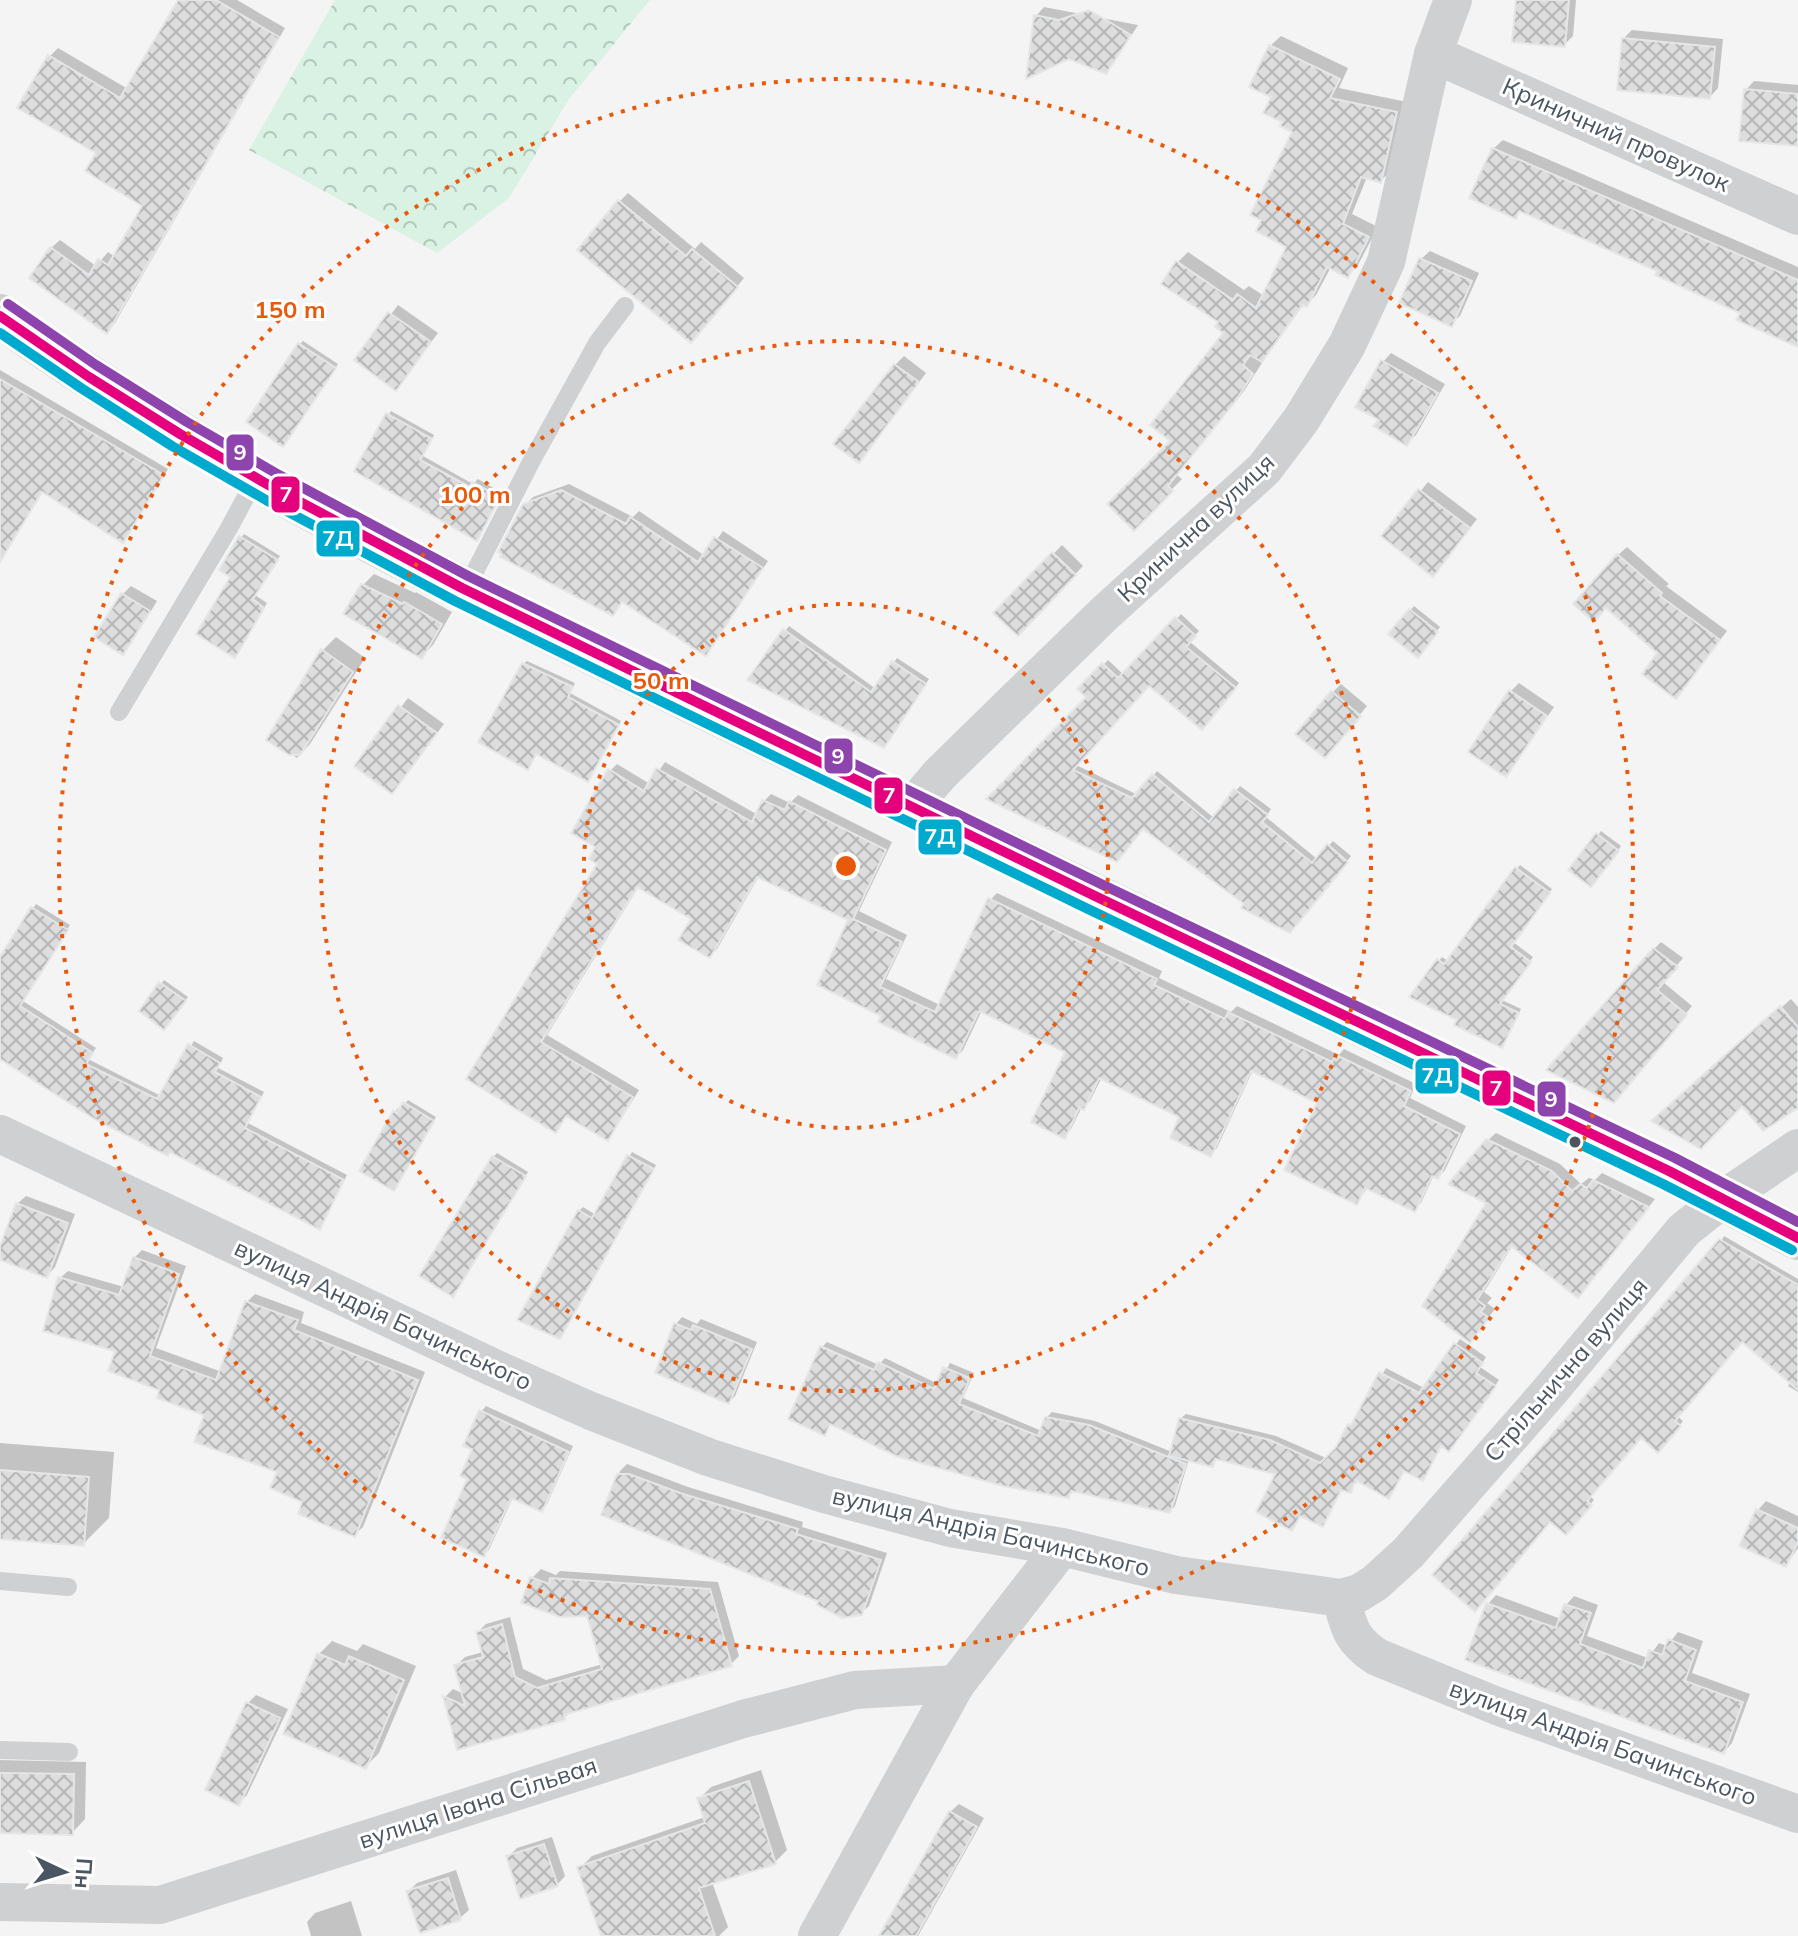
<svg xmlns="http://www.w3.org/2000/svg" width="1798" height="1936" font-family="Mulish,sans-serif">
  <style>
    .forest { fill: url(#forest-crowns) }
    .shadow { fill: #0003 }
    .building { fill: url(#building-cross-hatch); stroke: #e5e6e7; stroke-width: 2 }
    .lines { fill: none; stroke-linecap: round; stroke-linejoin: round }
    .service { stroke: #ced0d2; stroke-width: 18 }
    .minor { stroke: #ced0d2; stroke-width: 38 }
    .tertiary { stroke: #ced0d2; stroke-width: 44 }
    .bus-1-casing { stroke: #fff; stroke-width: 16 }
    .bus-2-casing { stroke: #fff; stroke-width: 16 }
    .bus-3-casing { stroke: #fff; stroke-width: 16 }
    .bus-1 { stroke: #e5007d; stroke-width: 10 }
    .bus-2 { stroke: #00a9ce; stroke-width: 10 }
    .bus-3 { stroke: #8e44ad; stroke-width: 10 }
    .ring { fill: none; stroke: #e8590c; stroke-width: 4; stroke-dasharray: 4 8 }
    .bus-dot { fill: #4a5661; stroke: #fff; stroke-width: 3 }
    .labels { text-anchor: middle; stroke-width: 6; stroke-linejoin: round; paint-order: stroke }
    .street-label { font-size: 24px; fill: #4a5661; stroke: #fff }
    .centre { fill: #e8590c; stroke: #fff; stroke-width: 4 }
    .ring-label { font-size: 24px; text-anchor: middle; font-weight: bold; fill: #e8590c; stroke: #fff; stroke-width: 6; stroke-linejoin: round; paint-order: stroke }
    .line-badge { stroke: #fff; stroke-width: 3 }
    .badge-label { font-size: 22px; text-anchor: middle; font-weight: bold; fill: #fff }
  </style>
  <defs>
    <pattern id="forest-crowns" width="20" height="18" patternUnits="userSpaceOnUse" patternTransform="scale(2)"><rect width="20" height="18" fill="#d9f2e3"/><path d="M2 6a3 3 0 1 1 6 0M12 15a3 3 0 1 1 6 0" fill="none" stroke="#b2c7bb"/></pattern>
    <pattern id="building-cross-hatch" width="8" height="8" patternUnits="userSpaceOnUse" patternTransform="scale(2)"><rect width="8" height="8" fill="#ddddde"/><path d="M0 0l8 8M0 8l8-8" fill="none" stroke="#b5b6b7"/></pattern>
  </defs>
  <rect width="100%" height="100%" fill="#f4f4f4"/>
  <!-- forest -->
  <path class="forest" d="M335,0H650L569,99L509,198L437,253L249,150Z"/>
  <!-- shadow -->
  <g class="shadow">
    <path d="M181,0H237L285,28L115,323L107,331L51,248L60,240L96,266L108,252L115,257L145,206L98,152L49,57L58,48L128,89Z"/>
    <path d="M1518,0H1576L1573,36L1564,45Z"/>
    <path d="M1044,7L1138,25L1114,63L1105,72L1036,16Z"/>
    <path d="M1632,30L1723,39L1718,88L1710,97L1623,39Z"/>
    <path d="M1281,36L1348,68L1339,88L1407,102L1391,170L1381,181L1367,177L1352,214L1378,227L1358,265L1348,275L1331,267L1316,295L1306,305L1304,304L1272,349L1260,361L1262,363L1244,391L1177,475L1182,479L1134,528L1226,332L1178,262L1188,252L1244,290L1249,286L1264,296L1289,246L1294,131L1285,120L1274,96L1270,46Z"/>
    <path d="M1754,81L1798,85V144L1746,90Z"/>
    <path d="M1503,140L1798,267V346L1742,312L1659,270L1522,210L1515,216L1493,149Z"/>
    <path d="M628,193L695,249L701,242L744,278L700,332L619,202Z"/>
    <path d="M1430,251L1479,273L1460,316L1451,324L1421,259Z"/>
    <path d="M398,305L438,333L396,388L357,360Z"/>
    <path d="M303,341L338,364L287,441L300,344Z"/>
    <path d="M1391,353L1445,384L1416,435L1407,443L1382,420L1383,362Z"/>
    <path d="M904,356L926,373L867,452L895,365Z"/>
    <path d="M0,370L168,469L122,541L43,491L10,545L5,551L0,548Z"/>
    <path d="M391,411L434,435L423,456L473,484L478,479L502,493L477,538L357,470Z"/>
    <path d="M1428,482L1477,519L1441,565L1384,536Z"/>
    <path d="M569,484L633,517L639,511L705,556L723,531L768,561L706,654L624,601L613,613L525,505L533,497Z"/>
    <path d="M244,534L280,556L255,595L267,603L238,651L232,577L241,538Z"/>
    <path d="M1062,545L1083,566L1018,634L996,613Z"/>
    <path d="M1627,547L1669,584L1666,586L1727,631L1676,697L1618,555Z"/>
    <path d="M374,574L415,593L416,592L452,612L433,645L422,656L363,585Z"/>
    <path d="M131,586L157,601L131,644L123,652V594Z"/>
    <path d="M1414,606L1440,627L1421,651L1391,634Z"/>
    <path d="M1181,614L1199,631L1189,641L1239,683L1206,723L1149,683L1076,765L1138,795L1157,771L1214,818L1240,786L1271,809L1266,817L1317,859L1333,841L1351,856L1295,926L1247,904L1144,826L989,798L1088,697L1080,689L1108,660L1124,675Z"/>
    <path d="M789,626L876,689L897,658L929,679L884,746L750,679Z"/>
    <path d="M336,637L365,658L310,744L297,758L269,739L323,650Z"/>
    <path d="M527,661L575,683L570,693L621,721L591,776L537,752L531,764L523,664Z"/>
    <path d="M1519,683L1554,707L1514,766L1506,775L1510,692Z"/>
    <path d="M1341,684L1367,706L1333,747L1332,693Z"/>
    <path d="M408,698L444,724L392,792L356,766Z"/>
    <path d="M665,762L758,815L764,801L771,794L790,803L798,795L892,842L859,911L907,935L886,979L940,1005L990,900L997,893L1162,971L1159,978L1231,1012L1237,1006L1339,1055L1344,1049L1416,1084L1410,1098L1466,1126L1445,1170L1438,1177L1434,1175L1421,1203L1414,1210L1368,1187L1357,1203L1319,1102L1253,1070L1217,1148L1210,1155L1182,1116L1102,1077L1090,1101L1082,1107L1071,1129L1064,1136L1068,1051L982,1010L963,1050L956,1057L883,1015L851,919L759,876L717,949L710,956L693,918L639,886L547,1035L639,1090L614,1131L607,1138L568,1115L556,1130L469,1079L600,863L598,847L610,771L617,764L650,784Z"/>
    <path d="M1601,831L1621,846L1594,881L1598,835Z"/>
    <path d="M1520,865L1552,889L1513,942L1533,957L1502,1000L1521,1009L1501,1046L1460,1020L1412,996L1442,957L1448,961Z"/>
    <path d="M36,904L70,925L23,1001L96,1048L88,1059L161,1096L194,1041L223,1058L218,1068L264,1092L248,1123L347,1175L320,1227L0,1057V961Z"/>
    <path d="M1661,942L1683,958L1663,982L1692,1006L1621,1093L1654,949Z"/>
    <path d="M164,980L188,997L168,1024L161,984Z"/>
    <path d="M1791,999L1798,1007V1106L1743,1104L1663,1112Z"/>
    <path d="M408,1100L436,1117L397,1185L395,1112L398,1108L401,1110Z"/>
    <path d="M1496,1133L1560,1164L1581,1184L1589,1178L1595,1180L1602,1173L1655,1199L1585,1288L1513,1245L1484,1292L1492,1298L1487,1303L1495,1309L1470,1341L1488,1202V1140Z"/>
    <path d="M632,1152L656,1165L560,1336L579,1211L583,1207L596,1215Z"/>
    <path d="M497,1153L528,1172L457,1291L493,1157Z"/>
    <path d="M26,1196L75,1214L55,1267L47,1276L0,1258L17,1204Z"/>
    <path d="M1724,1236L1798,1279V1392L1788,1386L1791,1381L1742,1339L1677,1416L1683,1421L1662,1446L1641,1435L1590,1496L1594,1500L1570,1529Z"/>
    <path d="M142,1250L186,1266L156,1348L222,1372L247,1302L255,1294L304,1312L301,1323L425,1372L363,1527L355,1534L305,1500L279,1471L207,1414L162,1389L118,1350L60,1278L68,1271L124,1287L134,1258Z"/>
    <path d="M682,1317L697,1324L701,1319L757,1342L735,1396L729,1402L658,1372L676,1324Z"/>
    <path d="M1460,1339L1486,1357L1480,1367L1499,1380L1454,1444L1449,1450L1443,1445L1422,1479L1405,1469L1389,1496L1358,1480L1350,1490L1343,1489L1322,1524L1302,1514L1292,1528L1278,1473L1217,1459L1212,1465L1189,1459L1175,1506L1170,1511L1075,1490L1068,1496L831,1423L824,1433L822,1347L827,1342L879,1365L885,1358L938,1384L950,1363L974,1373L963,1398L1042,1431L1046,1418L1052,1412L1095,1421L1172,1452L1180,1419L1186,1414L1276,1436L1326,1458L1338,1448L1386,1368L1424,1388Z"/>
    <path d="M486,1406L573,1446L547,1504L542,1510L513,1497L489,1550L484,1555L470,1478L481,1412Z"/>
    <path d="M0,1443L114,1452L109,1518L83,1544L0,1537Z"/>
    <path d="M627,1464L688,1487L803,1522L802,1527L887,1553L869,1606L861,1613L604,1514L620,1471Z"/>
    <path d="M1766,1501L1798,1516V1548L1786,1565L1742,1545L1758,1510Z"/>
    <path d="M541,1569L556,1575L560,1571L718,1582L739,1656L731,1664L571,1711L564,1718L459,1747L445,1697L453,1689L464,1694L457,1665L465,1657L483,1652L478,1632L486,1624L510,1617L523,1669L546,1680L603,1664L589,1614L532,1578Z"/>
    <path d="M1496,1595L1561,1619L1566,1605L1574,1596L1598,1605L1587,1636L1648,1658L1659,1643L1667,1646L1678,1632L1703,1641L1692,1673L1750,1694L1732,1743L1724,1752L1488,1604Z"/>
    <path d="M332,1641L357,1651L363,1644L416,1666L379,1753L365,1767L319,1654Z"/>
    <path d="M256,1695L288,1709L247,1795L239,1803L248,1703Z"/>
    <path d="M0,1760L86,1762L85,1819L72,1833L0,1831Z"/>
    <path d="M761,1770L787,1850L775,1862L712,1882L728,1927L719,1936H603L580,1868L592,1856L705,1817L699,1799L711,1787Z"/>
    <path d="M959,1804L984,1818L918,1936H893L950,1812Z"/>
    <path d="M552,1837L565,1876L557,1885L508,1857L517,1848Z"/>
    <path d="M456,1870L469,1910L460,1918L409,1891L417,1883Z"/>
    <path d="M351,1901L362,1936H311L307,1922L315,1913Z"/>
  </g>
  <!-- building -->
  <g class="building">
    <path d="M178,0H216L279,37L107,334L29,278L50,247L89,275L98,259L108,265L142,206L85,171L96,153L17,108L48,55L120,98Z"/>
    <path d="M1516,0H1569L1565,47L1512,42Z"/>
    <path d="M1089,10L1131,35L1106,74L1069,59L1026,79L1034,15L1059,20Z"/>
    <path d="M1622,38L1715,47L1710,99L1617,90Z"/>
    <path d="M1269,45L1340,79L1330,98L1397,112L1381,183L1361,177L1343,224L1369,237L1348,278L1327,267L1307,307L1302,305L1262,362L1250,355L1243,365L1253,374L1234,403L1168,486L1173,491L1134,531L1107,504L1170,441L1150,425L1223,333L1215,327L1218,322L1161,284L1176,261L1233,300L1237,294L1256,308L1286,247L1256,231L1261,220L1250,215L1292,132L1280,126L1282,122L1263,113L1271,97L1249,87Z"/>
    <path d="M1744,89L1798,94V146L1739,141Z"/>
    <path d="M1492,148L1798,280V347L1736,320L1740,313L1655,275L1657,271L1519,211L1516,219L1469,198Z"/>
    <path d="M618,200L686,256L692,249L738,287L691,343L577,250Z"/>
    <path d="M1419,258L1472,281L1452,327L1399,303Z"/>
    <path d="M388,312L431,342L396,391L354,360Z"/>
    <path d="M298,343L336,368L283,447L246,422Z"/>
    <path d="M1381,360L1438,393L1407,446L1373,426L1379,420L1355,407Z"/>
    <path d="M894,364L919,382L859,463L833,444Z"/>
    <path d="M0,379L164,475L123,543L42,492L0,562Z"/>
    <path d="M386,413L432,439L420,460L470,487L472,482L500,497L477,541L354,471Z"/>
    <path d="M1418,489L1470,528L1433,577L1381,536Z"/>
    <path d="M561,490L626,524L630,517L698,562L714,537L763,568L706,656L622,602L613,616L500,557L502,554L498,552L523,504Z"/>
    <path d="M239,536L278,560L253,599L264,608L235,658L196,634L230,577L219,570Z"/>
    <path d="M1052,552L1076,575L1018,636L993,613Z"/>
    <path d="M1617,554L1662,593L1660,596L1720,640L1676,699L1642,674L1657,653L1606,608L1594,622L1573,604Z"/>
    <path d="M361,584L403,604L404,602L442,624L422,659L343,614Z"/>
    <path d="M121,593L150,611L123,655L94,637Z"/>
    <path d="M1409,609L1438,632L1418,658L1388,634Z"/>
    <path d="M1175,617L1196,636L1186,647L1236,688L1202,730L1149,686L1073,770L1132,798L1152,774L1209,822L1234,789L1268,815L1262,822L1312,863L1327,844L1348,862L1290,933L1241,908L1244,904L1143,829L1117,862L986,799L1086,697L1077,689L1102,663L1118,678Z"/>
    <path d="M783,629L871,692L892,661L926,684L884,748L747,680Z"/>
    <path d="M321,649L353,672L300,755H289L266,740Z"/>
    <path d="M522,663L573,687L568,697L619,725L588,782L536,754L528,770L478,742Z"/>
    <path d="M1509,690L1547,716L1506,777L1468,752Z"/>
    <path d="M1331,691L1361,716L1325,758L1295,734Z"/>
    <path d="M398,705L437,733L392,794L354,766Z"/>
    <path d="M656,768L752,822L762,800L785,810L789,801L886,850L853,919L902,942L880,987L935,1012L988,898L1157,979L1154,985L1225,1019L1228,1012L1332,1062L1336,1055L1411,1091L1404,1106L1460,1134L1438,1179L1432,1176L1415,1212L1365,1188L1357,1205L1284,1170L1317,1103L1251,1071L1211,1157L1170,1138L1179,1117L1099,1078L1084,1110L1079,1108L1065,1139L1031,1122L1065,1052L979,1011L956,1059L878,1022L881,1016L817,985L848,920L757,877L710,958L678,940L691,919L637,887L541,1042L633,1097L608,1141L566,1116L556,1133L466,1079L597,864L589,859L595,847L571,833L608,769L644,791Z"/>
    <path d="M1596,833L1619,851L1591,887L1568,870Z"/>
    <path d="M1515,867L1550,893L1511,947L1531,962L1500,1004L1519,1013L1502,1048L1454,1025L1457,1020L1409,997L1437,959L1444,964Z"/>
    <path d="M31,907L68,930L20,1006L93,1053L86,1064L157,1099L188,1044L220,1063L215,1072L261,1097L245,1128L344,1180L320,1230L170,1152L168,1156L96,1120L0,1059V957Z"/>
    <path d="M1653,948L1678,967L1657,990L1687,1015L1614,1103L1546,1070Z"/>
    <path d="M159,982L186,1001L164,1030L139,1011Z"/>
    <path d="M1780,1006L1798,1027V1108L1763,1131L1742,1106L1701,1149L1651,1121Z"/>
    <path d="M403,1102L434,1121L394,1191L359,1171L393,1111L397,1113Z"/>
    <path d="M1486,1139L1552,1171L1572,1191L1580,1184L1587,1188L1593,1180L1649,1207L1578,1298L1511,1246L1477,1300L1485,1306L1481,1312L1489,1318L1470,1343L1422,1306L1486,1203L1448,1184Z"/>
    <path d="M627,1155L654,1169L560,1339L517,1320L578,1210L592,1218Z"/>
    <path d="M492,1156L526,1176L453,1297L419,1276Z"/>
    <path d="M16,1203L68,1223L47,1278L0,1260V1246Z"/>
    <path d="M1719,1239L1798,1285V1390L1742,1342L1675,1421L1681,1426L1658,1453L1641,1438L1587,1501L1592,1505L1566,1535L1550,1522L1475,1612L1432,1575Z"/>
    <path d="M133,1257L179,1274L150,1356L216,1380L245,1301L298,1320L294,1330L418,1380L355,1537L298,1514L302,1502L270,1488L277,1472L194,1442L204,1415L157,1398L159,1390L108,1371L115,1351L43,1331L58,1277L119,1295Z"/>
    <path d="M674,1323L691,1330L693,1325L752,1349L729,1404L655,1373Z"/>
    <path d="M1454,1343L1483,1363L1476,1373L1496,1386L1449,1452L1441,1446L1423,1481L1404,1471L1389,1499L1355,1480L1351,1493L1341,1490L1323,1527L1300,1516L1292,1531L1256,1512L1275,1474L1215,1459L1213,1467L1169,1456L1179,1418L1270,1440L1320,1463L1336,1447L1348,1424L1351,1425L1379,1372L1419,1393Z"/>
    <path d="M820,1346L874,1370L878,1362L934,1389L943,1367L970,1378L959,1404L1038,1436L1045,1417L1089,1425L1186,1464L1170,1513L1071,1491L1069,1498L1003,1486L896,1456L830,1424L825,1436L788,1419Z"/>
    <path d="M479,1410L569,1452L542,1512L511,1498L484,1557L441,1538L467,1479L460,1476L472,1449L463,1446Z"/>
    <path d="M0,1470L89,1477L84,1546L0,1539Z"/>
    <path d="M617,1474H629L680,1493L798,1529L796,1534L881,1560L862,1615L842,1618L817,1605L818,1601L601,1515Z"/>
    <path d="M1756,1509L1798,1528V1542L1786,1567L1739,1546Z"/>
    <path d="M530,1577L549,1584L550,1578L710,1589L732,1666L564,1715L565,1720L457,1750L443,1696L465,1706L454,1665L483,1657L476,1632L502,1624L515,1677L537,1688L602,1669L587,1616L560,1617L521,1603Z"/>
    <path d="M1486,1603L1556,1628L1564,1604L1591,1613L1580,1644L1643,1668L1649,1650L1662,1655L1668,1639L1696,1650L1685,1681L1743,1702L1724,1754L1465,1660Z"/>
    <path d="M317,1653L345,1665L349,1656L404,1680L366,1769L283,1734Z"/>
    <path d="M246,1702L280,1718L239,1806L205,1790Z"/>
    <path d="M0,1773L74,1774L73,1835L0,1833Z"/>
    <path d="M749,1781L776,1864L699,1888L715,1936H601L577,1867L705,1823L697,1798Z"/>
    <path d="M949,1811L977,1827L916,1936H879Z"/>
    <path d="M544,1844L558,1886L520,1899L506,1856Z"/>
    <path d="M448,1878L461,1920L420,1933L406,1891Z"/>
  </g>
  <g class="lines">
    <!-- service -->
    <g class="service">
      <path d="M465,591L531,462L597,343L625,306"/>
      <path d="M119,712L228,530L255,480"/>
      <path d="M0,1581L68,1587"/>
      <path d="M0,1750L69,1752"/>
    </g>
    <!-- minor -->
    <g class="minor">
      <path d="M1433,54L1798,216"/>
      <path d="M911,808L940,774L1104,614L1264,469L1301,420L1347,345L1386,262L1433,54L1453,0"/>
      <path d="M0,1134L494,1368L591,1411L708,1457L824,1494L950,1528L1062,1547L1176,1575L1341,1598C1349,1627 1350,1639 1377,1657L1497,1706L1798,1814"/>
      <path d="M1341,1598L1359,1593L1375,1583L1408,1553L1549,1392L1684,1230L1723,1199L1798,1148"/>
      <path d="M0,1902L160,1905L743,1719L855,1690L956,1684"/>
      <path d="M817,1936L956,1684L1062,1547"/>
    </g>
    <!-- tertiary -->
    <path class="tertiary" d="M0,316C233,483 494,605 751,730C1056,878 1362,1026 1669,1171L1798,1238"/>
    <defs>
      <path id="bus-1" d="M0,316L89,377L180,434L272,487L462,588L1095,896L1669,1171L1798,1238"/>
      <path id="bus-2" d="M0,333L81,388L172,446L266,500L455,601L1088,909L1663,1184L1792,1250"/>
      <path id="bus-3" d="M8,304L96,365L187,422L279,475L468,576L1101,884L1675,1158L1798,1222"/>
    </defs>
    <!-- bus-1 casing -->
    <use href="#bus-1" class="bus-1-casing"/>
    <!-- bus-2 casing -->
    <use href="#bus-2" class="bus-2-casing"/>
    <!-- bus-3 casing -->
    <use href="#bus-3" class="bus-3-casing"/>
    <!-- bus-1 -->
    <use href="#bus-1" class="bus-1"/>
    <!-- bus-2 -->
    <use href="#bus-2" class="bus-2"/>
    <!-- bus-3 -->
    <use href="#bus-3" class="bus-3"/>
  </g>
  <!-- distance rings -->
  <g class="ring">
    <circle cx="846" cy="866" r="262"/>
    <circle cx="846" cy="866" r="525"/>
    <circle cx="846" cy="866" r="787"/>
  </g>
  <!-- markers -->
  <circle class="bus-dot" cx="1575" cy="1142" r="7"/>
  <g class="labels">
    <!-- street labels -->
    <g class="street-label">
      <text transform="translate(1616 135) rotate(24)" y="8">Криничний провулок</text>
      <text transform="translate(1196 528) rotate(-43)" y="8">Кринична вулиця</text>
      <text transform="translate(383 1315) rotate(25)" y="8">вулиця Андрія Бачинського</text>
      <text transform="translate(1566 1370) rotate(-49)" y="8">Стрільнична вулиця</text>
      <text transform="translate(991 1532) rotate(13)" y="8">вулиця Андрія Бачинського</text>
      <text transform="translate(1603 1743) rotate(20)" y="8">вулиця Андрія Бачинського</text>
      <text transform="translate(478 1803) rotate(-18)" y="8">вулиця Івана Сільвая</text>
    </g>
  </g>
  <circle cx="846" cy="866" r="12" class="centre"/>
  <g class="ring-label">
    <text x="290" y="318">150 m</text>
    <text x="475" y="503">100 m</text>
    <text x="661" y="689">50 m</text>
  </g>
  <g class="line-badge">
    <rect x="225" y="433" width="30" height="39" rx="8" fill="#8e44ad"/>
    <rect x="270" y="475" width="31" height="39" rx="8" fill="#e5007d"/>
    <rect x="315" y="519" width="46" height="39" rx="8" fill="#00a9ce"/>
    <rect x="823" y="737" width="31" height="38" rx="8" fill="#8e44ad"/>
    <rect x="873" y="776" width="31" height="39" rx="8" fill="#e5007d"/>
    <rect x="917" y="818" width="46" height="38" rx="8" fill="#00a9ce"/>
    <rect x="1414" y="1057" width="46" height="38" rx="8" fill="#00a9ce"/>
    <rect x="1481" y="1069" width="31" height="38" rx="8" fill="#e5007d"/>
    <rect x="1536" y="1080" width="31" height="38" rx="8" fill="#8e44ad"/>
  </g>
  <g class="badge-label">
    <text x="240" y="460">9</text>
    <text x="286" y="502">7</text>
    <text x="338" y="546">7Д</text>
    <text x="838" y="764">9</text>
    <text x="889" y="803">7</text>
    <text x="940" y="844">7Д</text>
    <text x="1437" y="1083">7Д</text>
    <text x="1496" y="1096">7</text>
    <text x="1551" y="1107">9</text>
  </g>
  <!-- north arrow -->
  <g transform="translate(64 1872) rotate(94)" stroke="#ffffff" stroke-width="6" paint-order="stroke">
  <path d="M0-6L14 30L0 20L-14 30Z" fill="#4a5661"/>
  <text y="-12" font-size="22" font-weight="bold" text-anchor="middle" fill="#4a5661">Пн</text>
  </g>
</svg>
